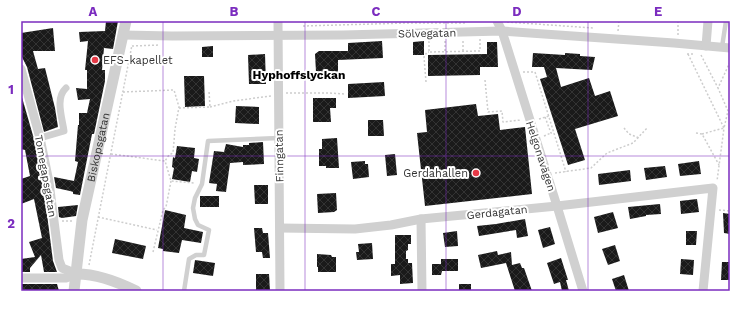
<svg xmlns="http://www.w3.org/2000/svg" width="751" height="312" font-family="'Work Sans',sans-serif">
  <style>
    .building { fill: url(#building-cross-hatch) }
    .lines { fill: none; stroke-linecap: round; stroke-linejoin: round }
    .path { stroke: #cdcdcd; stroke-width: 1.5; stroke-dasharray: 2 2; stroke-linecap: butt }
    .service { stroke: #d0d0d0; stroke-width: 4.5 }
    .pedestrian { stroke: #d0d0d0; stroke-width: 7 }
    .minor { stroke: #d0d0d0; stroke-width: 9 }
    .tertiary { stroke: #d0d0d0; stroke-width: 11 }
    .grid { fill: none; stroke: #7b2cbf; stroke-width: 1; stroke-opacity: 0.55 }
    .poi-dot { fill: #e63946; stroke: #fff; stroke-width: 1.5 }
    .labels { text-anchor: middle; stroke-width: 4; stroke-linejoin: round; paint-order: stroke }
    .street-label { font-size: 11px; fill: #333; stroke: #fff }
    .poi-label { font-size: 11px; fill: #333; stroke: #fff; text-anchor: start }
    .neighbourhood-label { font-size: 12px; font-weight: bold; fill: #000; stroke: #fff }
    .neatline { fill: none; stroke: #7b2cbf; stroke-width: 1.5 }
    .grid-label { font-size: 13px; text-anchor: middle; font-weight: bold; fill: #7b2cbf }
  </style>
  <defs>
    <pattern id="building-cross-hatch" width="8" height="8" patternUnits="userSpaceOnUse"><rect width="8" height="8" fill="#1a1a1a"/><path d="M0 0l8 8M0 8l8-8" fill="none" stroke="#333"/></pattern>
  </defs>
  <rect width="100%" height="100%" fill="#fff"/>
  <!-- building -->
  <g class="building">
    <path d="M106,21H118L113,49L104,48L102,70H105V81L94,134H92L80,195L73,194V192L70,191L56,188L54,177L74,181L78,162L75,161L78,125H79V113H87L90,99L78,100L76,88L87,89V70H85L88,41L80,42L79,32L105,31Z"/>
    <path d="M53,28L55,51H33L38,69L45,68L55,108L58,127L44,132L27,67L22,57L21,33Z"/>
    <path d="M382,41L383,58L338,60V73L325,74V76H318V72H316L315,54L319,51H348V43Z"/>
    <path d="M424,41V55H413V42Z"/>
    <path d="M487,42H497L498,67H480V75L428,76V55L487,54Z"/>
    <path d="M213,46V57H202V47Z"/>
    <path d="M533,53L565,55V53L580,54V56L595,57L592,70L556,68L561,87L589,78L595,96L610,91L618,116L575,129L585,160L568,165L540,79L547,77L544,67H532Z"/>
    <path d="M265,54L266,84H249L248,55Z"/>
    <path d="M184,76H204L205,106L185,107Z"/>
    <path d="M384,82L385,96L348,98V84Z"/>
    <path d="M21,94L34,139L43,183L53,261L57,272H44L41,255L30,268V272H21V259L35,257L29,242L42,238L34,199L21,204V179L30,176L25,150L21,149Z"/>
    <path d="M313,98H336V108H330L331,122H313Z"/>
    <path d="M476,104L478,116L498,114L500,130L525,127L532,194L425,206L417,133L427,132L425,110Z"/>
    <path d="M236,106L259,107V124L235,123Z"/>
    <path d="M368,120H383L384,136H368Z"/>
    <path d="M337,138L339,168H326V166H319V149H322V139Z"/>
    <path d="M263,142L264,164L243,165V162L230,163L226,192L216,191L217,184L209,183L214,151L224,152L226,144L243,147V145H249V143Z"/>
    <path d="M177,146L195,148L194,158L199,159L197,172L192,171L190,182L172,179L174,168L172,167L173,157L175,158Z"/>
    <path d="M395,154L397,175L387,176L385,155Z"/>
    <path d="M365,161V164H368L369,177L353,179L351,162Z"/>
    <path d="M699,161L701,174L680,176L678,164Z"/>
    <path d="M665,166L667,177L646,180L644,168Z"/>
    <path d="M630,170L631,181L599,185L598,174Z"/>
    <path d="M254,185H268V204H255Z"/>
    <path d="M336,193L337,210L334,212L318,213L317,194Z"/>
    <rect x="200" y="196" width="19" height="11"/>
    <path d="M697,199L699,212L681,214L680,201Z"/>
    <path d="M660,204L661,214L646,215V216L630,219L628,207Z"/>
    <path d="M78,205L76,216L62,218L59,217L58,207Z"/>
    <path d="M165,210L186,215L184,228L203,232L201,243L182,240L179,253L163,251V249L158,248Z"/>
    <path d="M613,212L618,228L598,233L594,217Z"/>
    <path d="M723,213L730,214V234L724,233Z"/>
    <path d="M525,219L528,236L517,238L516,230L479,236L477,226L496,224Z"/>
    <path d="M550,227L555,244L543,248L538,230Z"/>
    <path d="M254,228H262L263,233H268L270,258H263L262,252H256Z"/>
    <path d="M457,231L458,246L445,247L443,233Z"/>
    <path d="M686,231H697L696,245H686Z"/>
    <path d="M395,235H411V244H408V250L406,251V259H408V263H412L413,283L400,284V275L391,276V264H395Z"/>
    <path d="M115,239L146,246L143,259L112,253Z"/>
    <path d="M372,243L373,259L357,260L356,252H359L358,244Z"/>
    <path d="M615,245L620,261L608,265L602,249Z"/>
    <path d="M497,251L498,255L511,252L512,265L520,263L522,268H524L532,291H515L506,263L481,268L478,255Z"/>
    <path d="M317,254L331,255L332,257H336V272H318V267H317Z"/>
    <path d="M561,258L568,280H566L569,291H562L560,282L554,284L547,263Z"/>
    <path d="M441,259H458V271H442L441,275H432V264H441Z"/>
    <path d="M681,259L694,260L693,275L680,274Z"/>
    <path d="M195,260L215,263L213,276L193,273Z"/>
    <path d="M722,262H730V280H721Z"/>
    <path d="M256,274H269L270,291H256Z"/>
    <path d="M624,275L629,291H616L612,279Z"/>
    <path d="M21,284H57L59,291H21Z"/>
    <rect x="459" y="284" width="12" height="7"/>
  </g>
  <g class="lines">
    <!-- path -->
    <g class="path">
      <path d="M507,22L593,28"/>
      <path d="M303,26L407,23H465"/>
      <path d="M618,31L619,21"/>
      <path d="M678,35V21"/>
      <path d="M429,41V52L480,51V39"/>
      <path d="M445,41V51"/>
      <path d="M463,41V51"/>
      <path d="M132,46L160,45"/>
      <path d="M687,54H695"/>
      <path d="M688,54L724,128L717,181"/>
      <path d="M701,55L718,88"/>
      <path d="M523,72H535L566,172"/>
      <path d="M485,80L488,112L502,111L503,122L521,120"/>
      <path d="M426,82L424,57L427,52H429"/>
      <path d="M123,92L174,90L179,107L175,129L173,153L169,155L165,161"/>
      <path d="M286,93H329L345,94"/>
      <path d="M210,107L233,101L271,96"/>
      <path d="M179,108L210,107L209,91"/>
      <path d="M545,117L551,133H554"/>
      <path d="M539,119L549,116"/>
      <path d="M624,128L629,134L639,138"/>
      <path d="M696,133L702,134L719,165"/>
      <path d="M702,134L724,128L728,111L718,88L730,62"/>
      <path d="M544,136L551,133"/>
      <path d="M111,154L165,161L171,181L195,183"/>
      <path d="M555,173L591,168L607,153L633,143L648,127"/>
      <path d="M719,210L730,211"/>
      <path d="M98,217L157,230"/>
      <path d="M62,221H72"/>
      <path d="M153,252L163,210L166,207L171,181"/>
      <path d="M89,265L132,45"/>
      <path d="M86,290L87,291"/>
    </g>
    <!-- service -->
    <g class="service">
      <path d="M722,47L726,21"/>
      <path d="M184,291L189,259L196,255H204L209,230L198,225L195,219L193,208L195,198L202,184L208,141L279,138"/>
    </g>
    <!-- pedestrian -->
    <path class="pedestrian" d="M40,138L64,131C62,117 55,98 66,88"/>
    <!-- minor -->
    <g class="minor">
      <path d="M278,21L280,291"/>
      <path d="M497,21L502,31L557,206L583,291"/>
      <path d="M123,35L172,36L343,35L502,31L674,43L730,48"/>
      <path d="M706,46L708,21"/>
      <path d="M21,69L40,138L49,182L59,260L62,268L77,274"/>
      <path d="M421,219L422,291"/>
      <path d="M280,228L355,229L391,225L421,219L557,206L713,188L703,291"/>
      <path d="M21,278H66L77,274"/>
    </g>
    <!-- tertiary -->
    <g class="tertiary">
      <path d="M77,274C97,274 118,282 136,291"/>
      <path id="s1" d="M74,291L82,220L126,21"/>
    </g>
  </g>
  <!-- grid -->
  <path class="grid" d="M163,21V291M305,21V291M446,21V291M588,21V291M21,156H730"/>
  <!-- markers -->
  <g class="poi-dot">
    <circle cx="95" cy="60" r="4"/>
    <circle cx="476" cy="173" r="4"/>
  </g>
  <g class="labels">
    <!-- street labels -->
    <g class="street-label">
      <text transform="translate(427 33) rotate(-1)" y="4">Sölvegatan</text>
      <text dy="4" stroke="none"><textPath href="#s1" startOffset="146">Biskopsgatan</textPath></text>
      <text transform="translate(279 156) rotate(-91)" y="4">Finngatan</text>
      <text transform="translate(541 156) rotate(72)" y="4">Helgonavägen</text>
      <text transform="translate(46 176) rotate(80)" y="4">Tomegapsgatan</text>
      <text transform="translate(497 212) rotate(-6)" y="4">Gerdagatan</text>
    </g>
    <!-- poi labels -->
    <g class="poi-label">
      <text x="103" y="64">EFS-kapellet</text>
      <text x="468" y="177" text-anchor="end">Gerdahallen</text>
    </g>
    <!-- neighbourhood labels -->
    <g class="neighbourhood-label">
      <text x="299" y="79">Hyphoffslyckan</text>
    </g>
  </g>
  <!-- border -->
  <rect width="751" height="312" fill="none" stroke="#ffffff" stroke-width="44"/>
  <rect x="22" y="22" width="707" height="268" class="neatline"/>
  <g class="grid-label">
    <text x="93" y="16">A</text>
    <text x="234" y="16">B</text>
    <text x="376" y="16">C</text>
    <text x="517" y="16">D</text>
    <text x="658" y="16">E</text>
    <text x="11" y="94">1</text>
    <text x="11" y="228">2</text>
  </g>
</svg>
